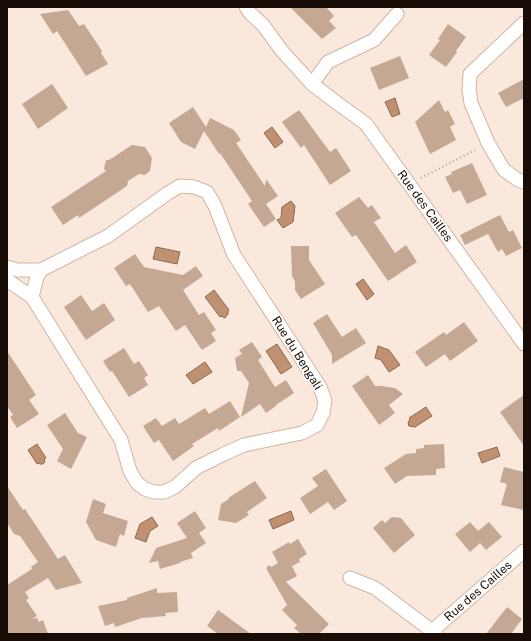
<svg xmlns="http://www.w3.org/2000/svg" width="531" height="641" font-family="'Public Sans',sans-serif">
  <style>
    .water { fill: #bf9171; stroke: #8d6951 }
    .building { fill: #c5a894 }
    .lines { fill: none; stroke-linecap: round; stroke-linejoin: round }
    .street-casing { stroke: #d1b49f; stroke-width: 15 }
    .path { stroke: #b6a59b; stroke-width: 2.5; stroke-dasharray: 1 3; stroke-linecap: butt }
    .street { stroke: #fff; stroke-width: 13 }
    .labels { text-anchor: middle; stroke-width: 3.5; stroke-linejoin: round; paint-order: stroke }
    .street-label { font-size: 12px; fill: #170d06; stroke: #fff }
  </style>
  <rect width="100%" height="100%" fill="#fbe8dc"/>
  <!-- water -->
  <g class="water">
    <path d="M395,98L400,114L392,117L385,102Z"/>
    <path d="M272,127L283,142L275,148L264,133Z"/>
    <path d="M291,201L295,206L293,222L283,228L277,220L281,218L282,207Z"/>
    <path d="M156,247L180,252L177,264L153,259Z"/>
    <path d="M363,279L374,294L367,300L356,284Z"/>
    <path d="M214,290L229,310L228,311V314L225,318L221,316L220,317L205,297Z"/>
    <path d="M277,344L292,367L281,374L266,351Z"/>
    <path d="M378,346L389,350L400,365L389,372L381,360L375,358Z"/>
    <path d="M205,362L212,372L193,384L186,375Z"/>
    <path d="M426,407L432,416L415,427L409,426L408,423L410,419L409,418Z"/>
    <path d="M37,444L46,458L44,459L45,462L43,464H40L39,463L37,464L28,450Z"/>
    <path d="M497,447L500,456L482,463L478,453Z"/>
    <path d="M291,511L294,520L273,529L269,520Z"/>
    <path d="M152,517L158,526L150,531L146,542L135,538L140,524Z"/>
  </g>
  <!-- building -->
  <g class="building">
    <path d="M290,7H326L334,16L329,21L336,28L322,39Z"/>
    <path d="M68,10L79,26L84,24L102,51L101,53L108,64L86,76L57,31L53,34L40,14Z"/>
    <path d="M448,24L466,37L456,51L457,52L446,67L429,55L440,40L438,39Z"/>
    <path d="M400,56L409,78L379,90L370,68Z"/>
    <path d="M524,79V98L506,107L498,93Z"/>
    <path d="M52,84L68,108L38,129L22,104Z"/>
    <path d="M439,100L445,112L448,110L455,124L450,127L456,140L430,154L415,122Z"/>
    <path d="M193,107L206,127L210,118L234,130L241,140L236,143L265,186L266,179L278,196L266,204L276,219L264,227L248,204L252,201L220,153L219,154L204,131L195,149L181,142L169,123Z"/>
    <path d="M299,110L330,152L336,148L351,171L330,185L304,145L301,148L282,122Z"/>
    <path d="M132,145L145,147L152,158L150,171L145,175L139,174L128,181L127,186L79,218L78,215L63,225L51,207L106,171L104,169L106,160H109Z"/>
    <path d="M472,163L487,195L467,204L460,190L453,193L445,177L452,174L451,172Z"/>
    <path d="M359,197L368,208L372,205L381,218L374,222L395,253L406,245L417,262L388,281L356,235L352,237L335,213Z"/>
    <path d="M500,215L509,232L513,230L522,248L506,256L502,249L498,252L488,234L465,245L460,235Z"/>
    <path d="M291,246H309V260L325,284L301,299L295,290V281L292,276Z"/>
    <path d="M135,254L144,267L183,275L196,266L203,276L183,290L199,315L204,312L216,330L211,333L216,341L202,350L185,325L176,331L159,306L148,312L130,284L126,286L114,268Z"/>
    <path d="M81,295L92,311L104,303L115,320L86,340L64,307Z"/>
    <path d="M327,314L342,337L356,328L366,343L332,364V355L313,323Z"/>
    <path d="M464,322L478,341L450,361L445,354L426,367L415,352L444,332L446,335Z"/>
    <path d="M252,342L262,357L258,360L275,387L286,380L294,393L276,405V406L266,413L260,404L241,417L249,383L241,371H237L235,358L242,354L239,350Z"/>
    <path d="M124,348L134,364L139,361L148,375L144,378L148,385L129,397L112,371L110,372L103,361Z"/>
    <path d="M7,351L36,395L29,400L39,414L17,428L10,417L13,415L7,406Z"/>
    <path d="M368,375L375,386H381L395,388L403,394L389,405L395,413L379,425L352,386Z"/>
    <path d="M524,395V446L500,412Z"/>
    <path d="M230,401L240,417L219,431L218,428L192,444L194,446L173,461L159,440L154,443L143,426L156,418L162,426L175,418L179,424L205,408L209,414Z"/>
    <path d="M65,413L78,433L87,437L71,469L57,461L63,449L47,425Z"/>
    <path d="M444,444L445,468L436,469V475L407,476L395,484L384,468L406,454L416,453V449L424,448V445Z"/>
    <path d="M504,467L524,472V510L501,505L507,484L500,482Z"/>
    <path d="M326,469L331,477L347,501L334,510L328,502L310,514L300,498L318,486L312,478Z"/>
    <path d="M255,481L267,498L247,512L249,515L236,523L218,520L221,504L229,499L228,498Z"/>
    <path d="M7,486L23,510L25,509L58,559L65,555L82,583L56,590L48,578L25,592L29,598L26,600L37,616L32,619L37,618L39,622L43,620L48,634H7V585L32,569L31,567L38,562L20,536L14,534L7,523Z"/>
    <path d="M93,499L106,504L103,513L128,521L124,536L120,534L116,547L96,540L86,522Z"/>
    <path d="M195,511L206,528L199,533L206,543L191,553L193,558L180,562V563L160,569L158,561L149,563L156,548L187,538L177,523Z"/>
    <path d="M392,517L401,518L415,535L394,553L373,528L382,520L385,523Z"/>
    <path d="M470,522L478,531L489,522L502,537L486,550L480,543L470,552L455,534Z"/>
    <path d="M298,539L307,554L299,559L300,562L292,566L297,576L286,582L329,624L319,634H301L294,628L297,625L282,610L287,605L266,568L269,565L271,567L278,563L272,552L289,542L290,544Z"/>
    <path d="M157,588V593L177,592L178,612L165,613L166,616L142,618L115,627L114,623L105,626L98,606L127,600V598Z"/>
    <path d="M507,607L522,619L511,634H486Z"/>
    <path d="M218,610L251,634H218L207,626Z"/>
  </g>
  <g class="lines">
    <defs>
      <g id="street">
        <path d="M246,7L250,13L263,25L282,51L312,84L337,103L366,124L524,344"/>
        <path d="M524,23L470,74L469,90L471,103L488,143L504,170L518,180L524,182"/>
        <path d="M312,84L328,62L374,40L397,14"/>
        <path d="M7,267L17,270H41L108,236L168,193L180,186L194,187L207,192L215,206L234,255L320,387L325,401L323,413L317,425L302,433L244,445L224,454L196,468L175,487L164,492H154L145,489L137,483L130,471L121,440L32,297L7,280"/>
        <path d="M32,297L37,277L41,270"/>
        <path d="M350,578L375,588L436,634"/>
        <path d="M432,631L524,551"/>
      </g>
    </defs>
    <!-- street casing -->
    <use href="#street" class="street-casing"/>
    <!-- path -->
    <path class="path" d="M421,178L475,150"/>
    <!-- street -->
    <use href="#street" class="street"/>
  </g>
  <g class="labels">
    <!-- street labels -->
    <g class="street-label">
      <text transform="translate(425 206) rotate(54)" y="4">Rue des Cailles</text>
      <text transform="translate(297 353) rotate(58)" y="4">Rue du Bengali</text>
      <text transform="translate(478 591) rotate(-41)" y="4">Rue des Cailles</text>
    </g>
  </g>
  <!-- border -->
  <rect width="531" height="641" fill="none" stroke="#170d06" stroke-width="16"/>
</svg>
